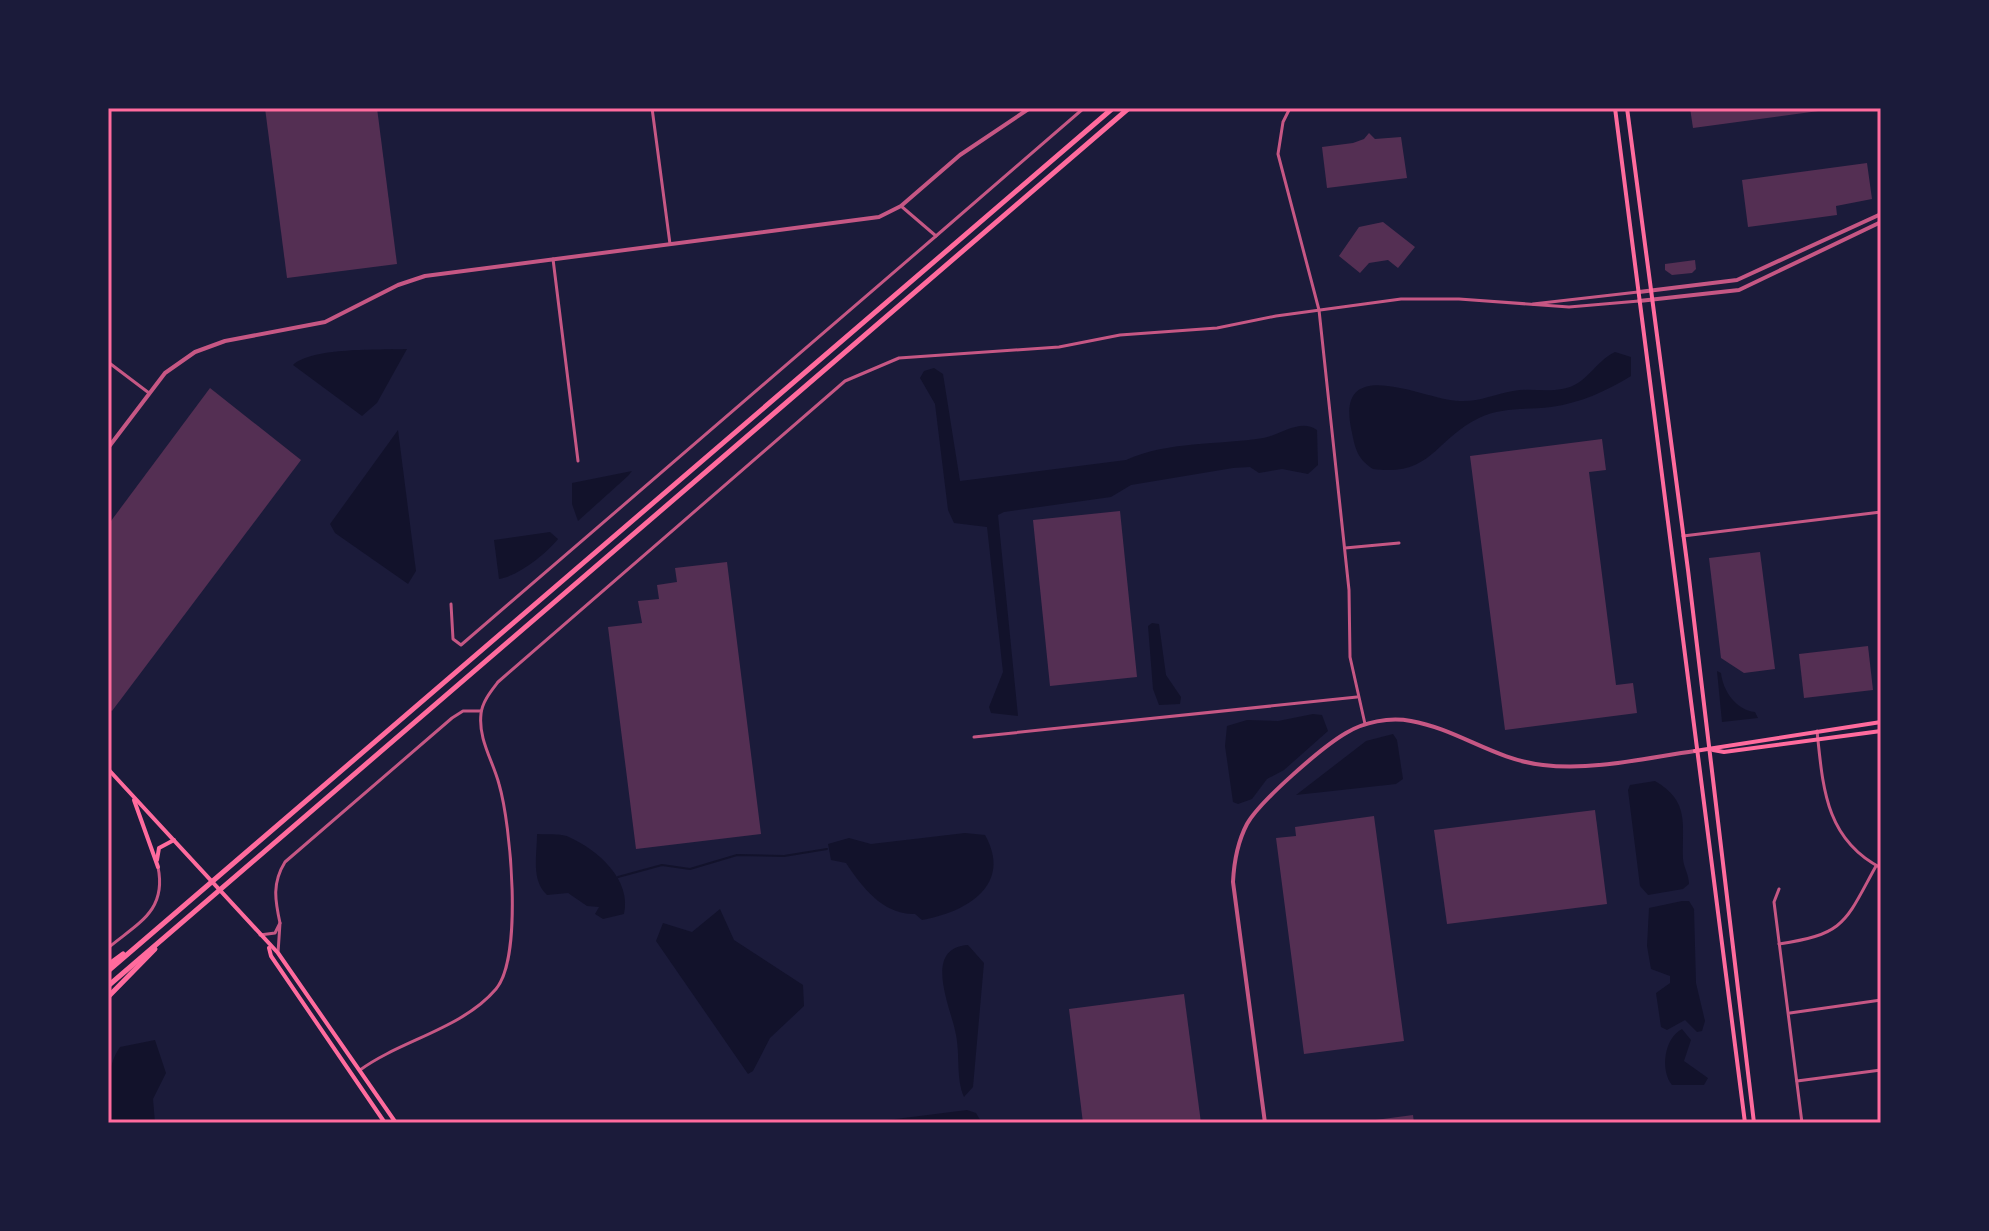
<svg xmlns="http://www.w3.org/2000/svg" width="1989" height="1231" font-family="Mulish,sans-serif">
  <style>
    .water { fill: #12122b }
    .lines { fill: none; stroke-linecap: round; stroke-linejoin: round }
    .stream { stroke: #12122b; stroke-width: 2 }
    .building { fill: #542f53 }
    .minor { stroke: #c65784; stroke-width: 3 }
    .tertiary { stroke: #c65784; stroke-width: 4 }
    .secondary { stroke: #ff6b9d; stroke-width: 4 }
    .motorway { stroke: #ff6b9d; stroke-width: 5 }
    .neatline { fill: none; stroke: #ff6b9d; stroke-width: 3 }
  </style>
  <rect width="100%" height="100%" fill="#1b1b3a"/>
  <!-- water -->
  <g class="water">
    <path d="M407,349L377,403L362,416L293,365C312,347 380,350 407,349Z"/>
    <path d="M1615,352L1631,357V376C1607,391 1580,403 1551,407C1526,410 1502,407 1479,418C1435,439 1432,477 1373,469C1356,458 1355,447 1351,428C1336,352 1424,400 1460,401C1479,402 1495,394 1513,391C1529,388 1546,392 1562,389C1587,385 1594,362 1615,352Z"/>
    <path d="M934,368L943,374L960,481L1126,460C1167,441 1219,445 1263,438C1281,435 1300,418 1317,430L1318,465L1308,474L1282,469L1259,473L1250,467L1233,468L1131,485L1111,497L1004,512L998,515L1018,716L991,713L989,707L1003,672L987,527L954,523L948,510L935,404L920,378L924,371Z"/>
    <path d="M398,430L416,571L408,584L335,533L330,524Z"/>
    <path d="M632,471L628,476L578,521L572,504V483Z"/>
    <path d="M550,532L558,539C546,554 518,576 499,579L494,540Z"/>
    <path d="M1152,623L1159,624L1166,675L1181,697L1180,704L1159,705L1153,689L1148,626Z"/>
    <path d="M1717,671L1721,673C1723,691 1736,710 1755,712L1758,718L1722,722Z"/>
    <path d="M1313,714L1322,715L1328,731L1284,770L1267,779L1252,799L1238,804L1233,802L1225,746L1227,726L1247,720L1278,721Z"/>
    <path d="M1393,734L1397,740L1403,779L1396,784L1296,795L1366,741Z"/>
    <path d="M1655,781C1690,801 1682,824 1683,859C1684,868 1689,875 1689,884L1683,889L1648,895L1640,886L1628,790L1630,785Z"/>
    <path d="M965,833L985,835C1013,885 967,912 922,920L915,914C883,915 862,887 846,863L831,860L828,844L849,838L871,844Z"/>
    <path d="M537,834C547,835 560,833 569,837C598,850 632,880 624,914L603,919L595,914L599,907L587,906L568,893L547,895C531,880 537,856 537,834Z"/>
    <path d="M1682,901H1689L1694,909L1696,983L1705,1021L1702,1031L1697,1032L1685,1020L1667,1030L1661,1027L1656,993L1670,983V976L1651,969L1647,946L1649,908Z"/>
    <path d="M720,909L734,940L800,983L803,985L804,1006L770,1038L753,1071L748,1074L656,941L663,923L692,932Z"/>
    <path d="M968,945L984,963L973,1087L964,1097C956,1079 960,1055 956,1035C952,1010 921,948 968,945Z"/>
    <path d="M1682,1029L1691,1040L1684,1061L1708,1078L1704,1085H1672C1660,1070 1664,1038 1682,1029Z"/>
    <path d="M155,1040L166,1073L153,1099L155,1123H108C108,1098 105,1068 120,1047Z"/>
    <path d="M967,1110L976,1113L982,1123H864Z"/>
  </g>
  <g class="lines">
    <!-- stream -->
    <path class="stream" d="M618,877L662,865L690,869L737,855L784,856L827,849"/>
  </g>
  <!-- building -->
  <g class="building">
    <path d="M265,108H377L397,264L287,278Z"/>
    <path d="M1690,108H1826V110L1693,128Z"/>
    <path d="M1369,133L1375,139L1401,137L1407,178L1327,188L1322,147L1353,143L1364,139Z"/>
    <path d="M1867,163L1872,199L1836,206L1837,215L1748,227L1742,180Z"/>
    <path d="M1383,222L1415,247L1398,268L1388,260L1369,263L1360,273L1339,256L1359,227Z"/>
    <path d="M1695,260L1696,269L1692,273L1672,275L1665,270V264Z"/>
    <path d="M210,388L301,460L112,711L108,708V525Z"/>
    <path d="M1602,439L1606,470L1589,472L1616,685L1633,683L1637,713L1505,730L1470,456Z"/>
    <path d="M1120,511L1137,677L1050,686L1033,520Z"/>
    <path d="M1760,552L1775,669L1744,673L1721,658L1709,558Z"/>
    <path d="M727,562L761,834L636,849L608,627L642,623L638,601L659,599L657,585L677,582L675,568Z"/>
    <path d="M1868,646L1873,690L1804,698L1799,654Z"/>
    <path d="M1595,810L1607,904L1447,924L1434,830Z"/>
    <path d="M1374,816L1404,1041L1304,1054L1276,838L1296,836L1295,827Z"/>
    <path d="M1184,994L1201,1123H1083L1069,1009Z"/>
    <path d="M1413,1115L1414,1123H1368V1121Z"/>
  </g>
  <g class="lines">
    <!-- minor -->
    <g class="minor">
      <path d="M652,108L670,244"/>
      <path d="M1290,108L1283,122L1278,154L1319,310L1349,590L1350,657L1365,724"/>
      <path d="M936,236L1084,108"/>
      <path d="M553,259L578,461"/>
      <path d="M1533,304L1638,292"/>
      <path d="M108,362L149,393"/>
      <path d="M1683,536L1881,512"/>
      <path d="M1345,548L1399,543"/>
      <path d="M451,604L453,639L461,645L936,236L901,206"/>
      <path d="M1817,731C1823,787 1825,839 1881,868"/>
      <path d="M974,737L1357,697"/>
      <path d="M1779,889L1774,902L1802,1123"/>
      <path d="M280,923C275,900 272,883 285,862L452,718L463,711H481"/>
      <path d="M260,935L275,933L280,923L278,953"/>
      <path d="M1779,944C1846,934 1845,922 1876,866"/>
      <path d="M108,948C138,923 167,911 158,867"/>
      <path d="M1790,1013L1881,1000"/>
      <path d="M360,1070C401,1040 462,1029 496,989C523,957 511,825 499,784C493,761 478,739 481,714C482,702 491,691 498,682L845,381L899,358L1059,347L1120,335L1217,328L1276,316L1401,299H1459L1569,307L1639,301"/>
      <path d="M1797,1081L1881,1070"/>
    </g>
    <!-- tertiary -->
    <g class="tertiary">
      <path d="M1639,292L1737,280L1881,214"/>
      <path d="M1639,301L1739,290L1881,222"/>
      <path d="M108,448L165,373L195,352L225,341L325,322L398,285L425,276L879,217L901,206L960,155L1030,108"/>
      <path d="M1265,1123L1233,882C1234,861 1237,843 1247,824C1260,801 1322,747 1346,733C1364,722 1389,717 1411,721C1457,729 1495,760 1543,765C1593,771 1646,758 1695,751"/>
    </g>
    <!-- secondary -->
    <g class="secondary">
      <path d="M1615,108L1745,1123"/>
      <path d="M1627,108L1688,570L1754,1123"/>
      <path d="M1713,750L1724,752L1881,731"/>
      <path d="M1695,751L1881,722"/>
      <path d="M108,769L278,953L396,1123"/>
      <path d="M134,800L158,867"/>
      <path d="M157,860L159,848L174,840"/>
      <path d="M269,948L271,956L385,1123"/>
    </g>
    <!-- motorway -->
    <g class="motorway">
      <path d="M108,965L123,954"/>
      <path d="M108,971L1113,108"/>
      <path d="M108,986L1129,108"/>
      <path d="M108,997L155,949"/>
    </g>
  </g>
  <!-- border -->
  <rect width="1989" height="1231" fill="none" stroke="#1b1b3a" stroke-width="220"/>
  <rect x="110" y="110" width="1769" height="1011" class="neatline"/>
</svg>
